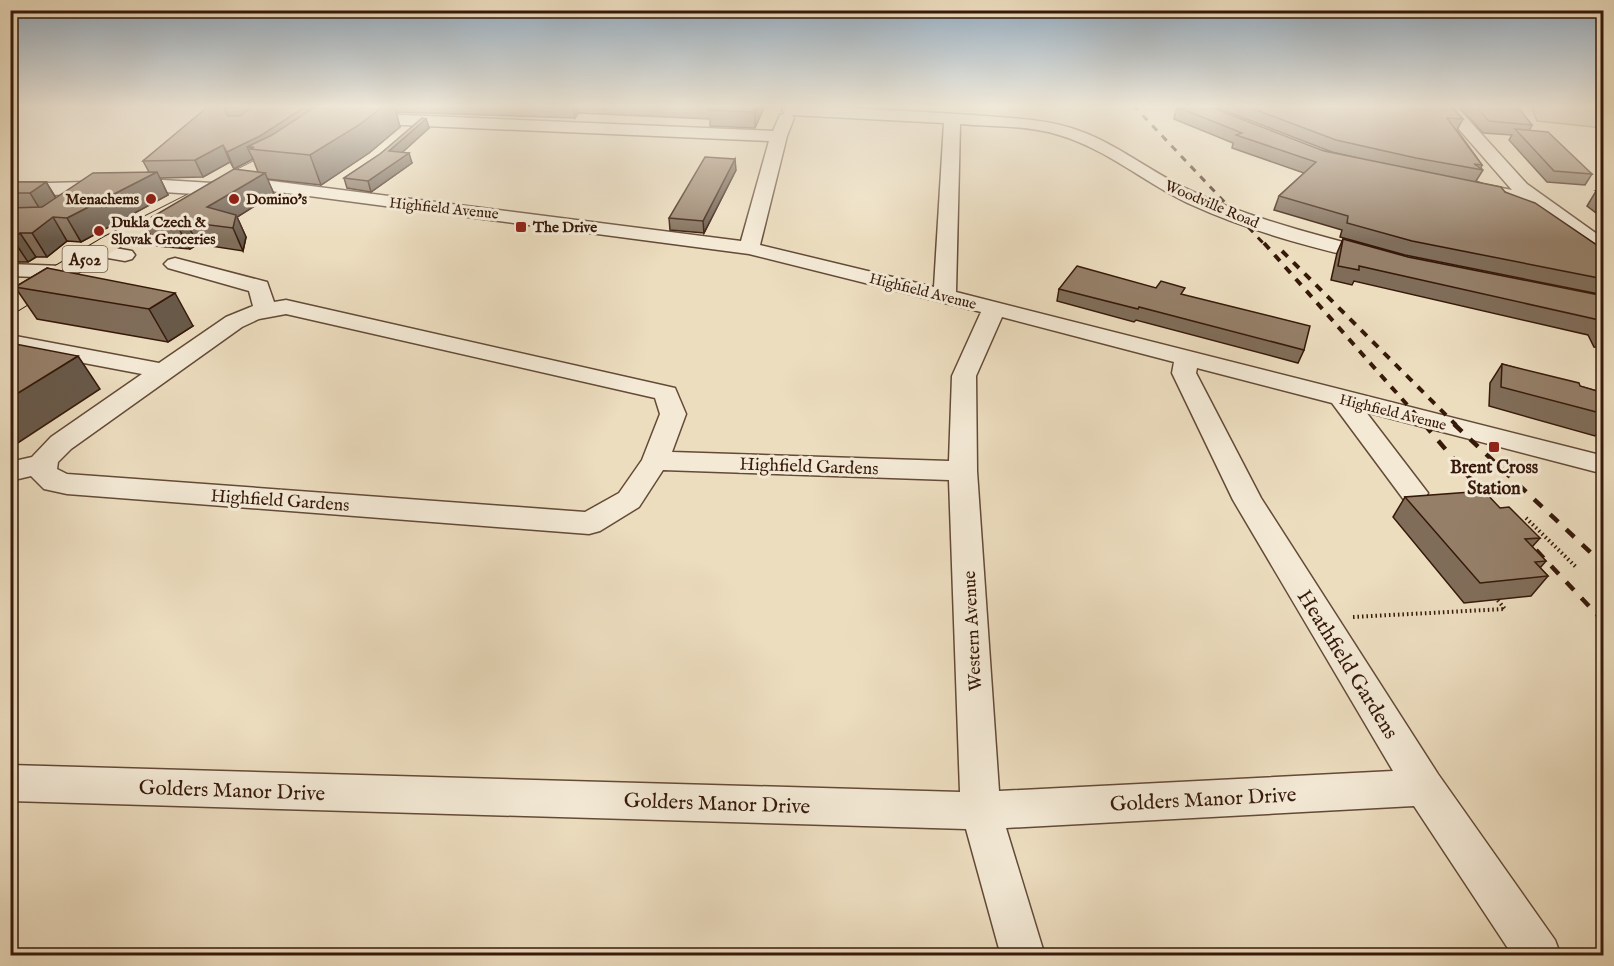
<svg xmlns="http://www.w3.org/2000/svg" width="1614" height="966" font-family="'IM FELL English',serif">
  <style>
    .green { fill: #cdbca0; stroke: #826a55; stroke-width: 1.5 }
    .lines { fill: none; stroke-linecap: round; stroke-linejoin: round }
    .minor-casing { stroke: #644a37; stroke-width: 3 }
    .major-casing { stroke: #37190a; stroke-width: 2 }
    .path { stroke: #37190a; stroke-width: 4; stroke-dasharray: 1.5 3; stroke-linecap: butt }
    .minor { fill: #f3e9d5; fill-rule: evenodd }
    .major { fill: #ecddbf; fill-rule: evenodd }
    .rail-far2 { stroke: #37190a; stroke-width: 3; stroke-dasharray: 7 7; stroke-linecap: butt }
    .rail-far1 { stroke: #37190a; stroke-width: 4; stroke-dasharray: 8 8; stroke-linecap: butt }
    .rail { stroke: #37190a; stroke-width: 4.5; stroke-dasharray: 11 11; stroke-linecap: butt }
    .wall { fill: #806d59; stroke: #37190a; stroke-width: 1.5 }
    .shaded-wall { fill: #685949; stroke: #37190a; stroke-width: 1.5 }
    .building { fill: #957f68; stroke: #37190a; stroke-width: 1.5 }
    .poi-dot { fill: #8f2418; stroke: #f3e9d5; stroke-width: 2 }
    .labels { text-anchor: middle; stroke-width: 6; stroke-linejoin: round; paint-order: stroke }
    .far-poi-label { font-size: 15px; font-weight: bold; fill: #37190a; stroke: #f3e9d5; text-anchor: start }
    .far-street-label { font-size: 15px; fill: #37190a; stroke: #f3e9d5 }
    .shield { fill: #f3e9d5; stroke: #6f5747; stroke-width: 1.5 }
    .shield-label { font-size: 16px; font-weight: bold; fill: #37190a }
    .street-label { font-size: 18px; fill: #37190a; stroke: #f3e9d5 }
    .poi-label { font-size: 18px; font-weight: bold; fill: #37190a; stroke: #f3e9d5 }
    .near-street-label { font-size: 21px; fill: #37190a; stroke: #f3e9d5 }
  </style>
  <rect width="100%" height="100%" fill="#ecddbf"/>
  <filter id="stains"><feTurbulence type="fractalNoise" baseFrequency=".00333" numOctaves="4"/><feColorMatrix values="0 0 0 0 .2 0 0 0 0 .09 0 0 0 0 .02 0 0 0 .5 -.17"/></filter>
  <radialGradient id="worn" r=".72"><stop offset=".6" stop-color="#630" stop-opacity="0"/><stop offset="1" stop-color="#630" stop-opacity=".3"/></radialGradient>
  <!-- green -->
  <path class="green" d="M1531,105H1603V128L1537,121Z"/>
  <g class="lines">
    <defs>
      <g id="minor">
        <path d="M791,105C851,108 912,111 972,115C1005,118 1038,118 1071,128C1111,140 1145,168 1183,187C1247,218 1316,235 1385,253L1388,257L1385,261L1378,263C1315,248 1251,232 1192,205C1146,184 1107,149 1059,135C1028,125 992,127 960,124L956,292L1604,456V474L1366,412L1428,493L1424,500L1414,503L1404,500L1332,403L1197,368L1196,373L1261,498L1438,774L1555,940L1561,956H1513L1414,806L1006,828L1045,956H1001L966,829L10,801V765L960,792L949,480L663,470L639,507L600,531L589,534L67,494L44,489L31,476L10,481V462L32,457L51,437L142,374L10,349V335L159,363L226,317L253,306L249,291L168,268L164,264L168,260L175,258L267,282L274,302L286,300L675,388L686,414L672,452L949,461L952,376L981,312L749,254L233,186L227,185L224,181L227,177L233,176L741,241L769,141L358,123L350,118L358,113L773,131L780,115L785,113L782,110L784,107ZM792,115L944,123L934,287L760,245L787,136L794,118ZM286,314L655,398L660,414L642,460L619,493L585,512L67,474L57,469L58,462L71,449L242,327L259,319ZM1002,317L1174,362L1172,373L1233,500L1393,771L999,791L977,471L976,376Z"/>
        <path d="M1438,105H1455L1527,184L1604,239V255L1597,253L1531,205L1469,193L1467,189L1469,185L1476,183L1512,190Z"/>
        <path d="M163,180L212,183L219,185L221,189L219,193L212,195L163,192L10,196V184Z"/>
        <path d="M98,245L132,251L135,255L132,259L125,261L91,255L88,251L91,247Z"/>
        <path d="M10,264L62,266L70,267L73,272L70,277L62,278L10,276Z"/>
      </g>
      <path id="major" d="M341,105H363L282,162L120,247L19,310L10,312V293L104,237L268,154Z"/>
    </defs>
    <!-- minor casing -->
    <use href="#minor" class="minor-casing"/>
    <!-- major casing -->
    <use href="#major" class="major-casing"/>
    <!-- path -->
    <g class="path">
      <path d="M1526,518L1576,567"/>
      <path d="M1353,617L1505,609L1494,596"/>
    </g>
    <!-- minor -->
    <use href="#minor" class="minor"/>
    <!-- major -->
    <use href="#major" class="major"/>
    <!-- rail-far2 -->
    <path class="rail-far2" d="M1133,105L1265,245"/>
    <!-- rail-far1 -->
    <g class="rail-far1">
      <path d="M1264,243L1425,425"/>
      <path d="M1282,251L1456,425"/>
    </g>
    <!-- rail -->
    <g class="rail">
      <path d="M1424,424L1492,504"/>
      <path d="M1454,424L1604,565"/>
      <path d="M1521,534L1604,622"/>
    </g>
  </g>
  <!-- wall -->
  <g class="wall">
    <path d="M210,105H765L755,128L710,126V119L578,113L575,118L396,112L400,127L369,153L321,185L267,179L274,194L237,217L246,237L243,251L198,244L190,249L157,246L144,224L153,219L152,217L258,172L253,159L234,169L230,162L203,177L160,178L168,195L81,242L67,241L47,257H36L28,262H10V182H46L56,198L149,172L143,161Z"/>
    <path d="M1215,105H1450L1463,119L1457,130L1482,165L1481,168L1483,170L1476,181L1505,192L1604,250V295L1405,255L1340,237L1342,230L1274,210L1279,196L1304,173L1232,148L1233,143L1174,119L1177,107L1324,151L1362,159L1332,152L1215,107Z"/>
    <path d="M1458,105H1516L1532,125L1529,131L1592,174L1585,185L1547,182L1509,140L1512,135L1483,133Z"/>
    <path d="M426,119L429,128L402,152L412,163L371,192L347,188L344,178L380,154Z"/>
    <path d="M736,170L704,233L670,230L669,218Z"/>
    <path d="M1596,191L1604,192V219L1587,206Z"/>
    <path d="M1343,239L1408,257L1604,296V348L1594,347L1588,335L1354,281L1352,285L1331,280L1337,253Z"/>
    <path d="M47,268L193,326L168,342L37,319L15,287Z"/>
    <path d="M1059,289L1182,295L1304,350L1298,363L1136,320L1134,322L1057,301Z"/>
    <path d="M1502,364L1604,393V425L1595,436L1489,406L1490,383Z"/>
    <path d="M1405,497L1500,508L1540,538L1532,547L1546,561L1540,568L1548,576L1531,596L1464,603L1393,517Z"/>
  </g>
  <!-- shaded-wall -->
  <g class="shaded-wall">
    <path d="M230,105H256L231,126L224,110Z"/>
    <path d="M308,105H337L254,147H247L253,159L234,169L227,152Z"/>
    <path d="M385,105H394L400,127L369,153L321,185L310,155Z"/>
    <path d="M573,105H577L578,113L575,118Z"/>
    <path d="M758,105H765L755,128V112Z"/>
    <path d="M426,119L429,128L393,161L389,151Z"/>
    <path d="M223,145L230,162L203,177L195,160Z"/>
    <path d="M409,153L412,163L371,192L368,181Z"/>
    <path d="M735,159L736,170L704,233L703,221Z"/>
    <path d="M157,172L168,195L81,242L67,218Z"/>
    <path d="M265,173L274,194L237,217L246,237L243,251L233,228L207,207Z"/>
    <path d="M46,182L60,205L44,216L30,193Z"/>
    <path d="M53,217L67,241L47,257L32,233Z"/>
    <path d="M186,222L198,244L190,249L178,227Z"/>
    <path d="M20,233L36,257L28,262L12,238Z"/>
    <path d="M175,293L193,326L168,342L149,309Z"/>
    <path d="M78,356L100,389L10,448V398Z"/>
  </g>
  <!-- building -->
  <g class="building">
    <path d="M210,105H230L224,110L228,116H240L255,105H308L260,136L227,152L223,145L195,160L143,161Z"/>
    <path d="M318,105H385L359,125L310,155L250,149L254,147H247L272,135Z"/>
    <path d="M712,105H758L755,112L709,110Z"/>
    <path d="M1182,105H1205L1324,151L1501,187L1505,192L1535,203L1604,250V279L1412,241L1347,223L1348,216L1279,196L1316,162L1236,135L1242,133L1177,107Z"/>
    <path d="M1243,105H1450L1463,119L1447,118L1482,165L1474,164L1483,170L1416,158L1336,140Z"/>
    <path d="M1474,105H1516L1532,125L1489,121Z"/>
    <path d="M422,118L426,119L389,151L409,153L368,181L344,178L380,154Z"/>
    <path d="M1515,129L1548,132L1592,174L1554,171Z"/>
    <path d="M705,157L735,159L703,221L669,218Z"/>
    <path d="M234,169L265,173L207,207L236,215L233,228L186,222L178,227L144,224L155,218L152,217Z"/>
    <path d="M157,172L67,218L53,217L32,233H20L12,238H10V208L42,207L93,173Z"/>
    <path d="M10,182H46L30,193H10Z"/>
    <path d="M1596,191L1604,192V197Z"/>
    <path d="M1343,239L1408,257L1604,296V329L1599,320L1359,266V270L1338,266Z"/>
    <path d="M1077,266L1156,288L1161,281L1185,288L1181,294L1310,326L1304,350L1139,307L1138,309L1059,289Z"/>
    <path d="M47,268L175,293L149,309L15,287Z"/>
    <path d="M10,343L78,356L10,398Z"/>
    <path d="M1502,364L1579,383L1580,386L1604,393V414L1501,387Z"/>
    <path d="M1484,491L1500,508L1509,507L1540,538L1525,539L1546,561L1535,562L1548,576L1480,583L1405,497Z"/>
  </g>
  <!-- sky -->
  <linearGradient id="sky" x2="0" y2="1"><stop stop-color="#91aabf"/><stop offset="0.44" stop-color="#f6f0e2"/><stop offset="1" stop-color="#f6f0e2" stop-opacity="0"/></linearGradient>
  <rect width="1614" height="241" fill="url(#sky)"/>
  <!-- markers -->
  <g class="poi-dot">
    <circle cx="151" cy="199" r="6"/>
    <circle cx="234" cy="199" r="6"/>
    <rect x="515" y="221" width="12" height="12" rx="3"/>
    <circle cx="99" cy="231" r="6"/>
    <rect x="1488" y="441" width="12" height="12" rx="3"/>
  </g>
  <g class="labels">
    <!-- far-poi labels -->
    <g class="far-poi-label">
      <text x="139" y="204" text-anchor="end">Menachems</text>
      <text x="246" y="204">Domino's</text>
      <text x="111" y="227">Dukla Czech &amp;<tspan x="111" dy="17">Slovak Groceries</tspan></text>
      <text x="533" y="232">The Drive</text>
    </g>
    <!-- far-street labels -->
    <g class="far-street-label">
      <text transform="translate(1212 204) rotate(23)" y="5">Woodville Road</text>
      <text transform="translate(444 208) rotate(6)" y="5">Highfield Avenue</text>
      <text transform="translate(923 291) rotate(14)" y="5">Highfield Avenue</text>
      <text transform="translate(1393 412) rotate(14)" y="5">Highfield Avenue</text>
    </g>
    <!-- shield labels -->
    <rect class="shield" x="62.5" y="246" width="45" height="26" rx="4.5"/>
    <g class="shield-label">
      <text x="85" y="265">A502</text>
    </g>
    <!-- street labels -->
    <g class="street-label">
      <text transform="translate(809 466) rotate(2)" y="6">Highfield Gardens</text>
      <text transform="translate(280 500) rotate(4)" y="6">Highfield Gardens</text>
      <text transform="translate(972 631) rotate(-93)" y="6">Western Avenue</text>
    </g>
    <!-- poi labels -->
    <g class="poi-label">
      <text x="1494" y="473">Brent Cross<tspan x="1494" dy="21">Station</tspan></text>
    </g>
    <!-- near-street labels -->
    <g class="near-street-label">
      <text transform="translate(1348 664) rotate(58)" y="7">Heathfield Gardens</text>
      <text transform="translate(232 790) rotate(2)" y="7">Golders Manor Drive</text>
      <text transform="translate(1203 799) rotate(-3)" y="7">Golders Manor Drive</text>
      <text transform="translate(717 803) rotate(2)" y="7">Golders Manor Drive</text>
    </g>
  </g>
  <!-- margin -->
  <rect width="1614" height="966" fill="none" stroke="#ecddbf" stroke-width="36"/>
  <rect x="12" y="12" width="1590" height="942" fill="none" stroke="#37190a" stroke-width="3"/>
  <rect x="18" y="18" width="1578" height="930" fill="none" stroke="#37190a" stroke-width="1.5"/>
  <rect width="100%" height="100%" filter="url(#stains)"/>
  <rect width="100%" height="100%" fill="url(#worn)"/>
</svg>
